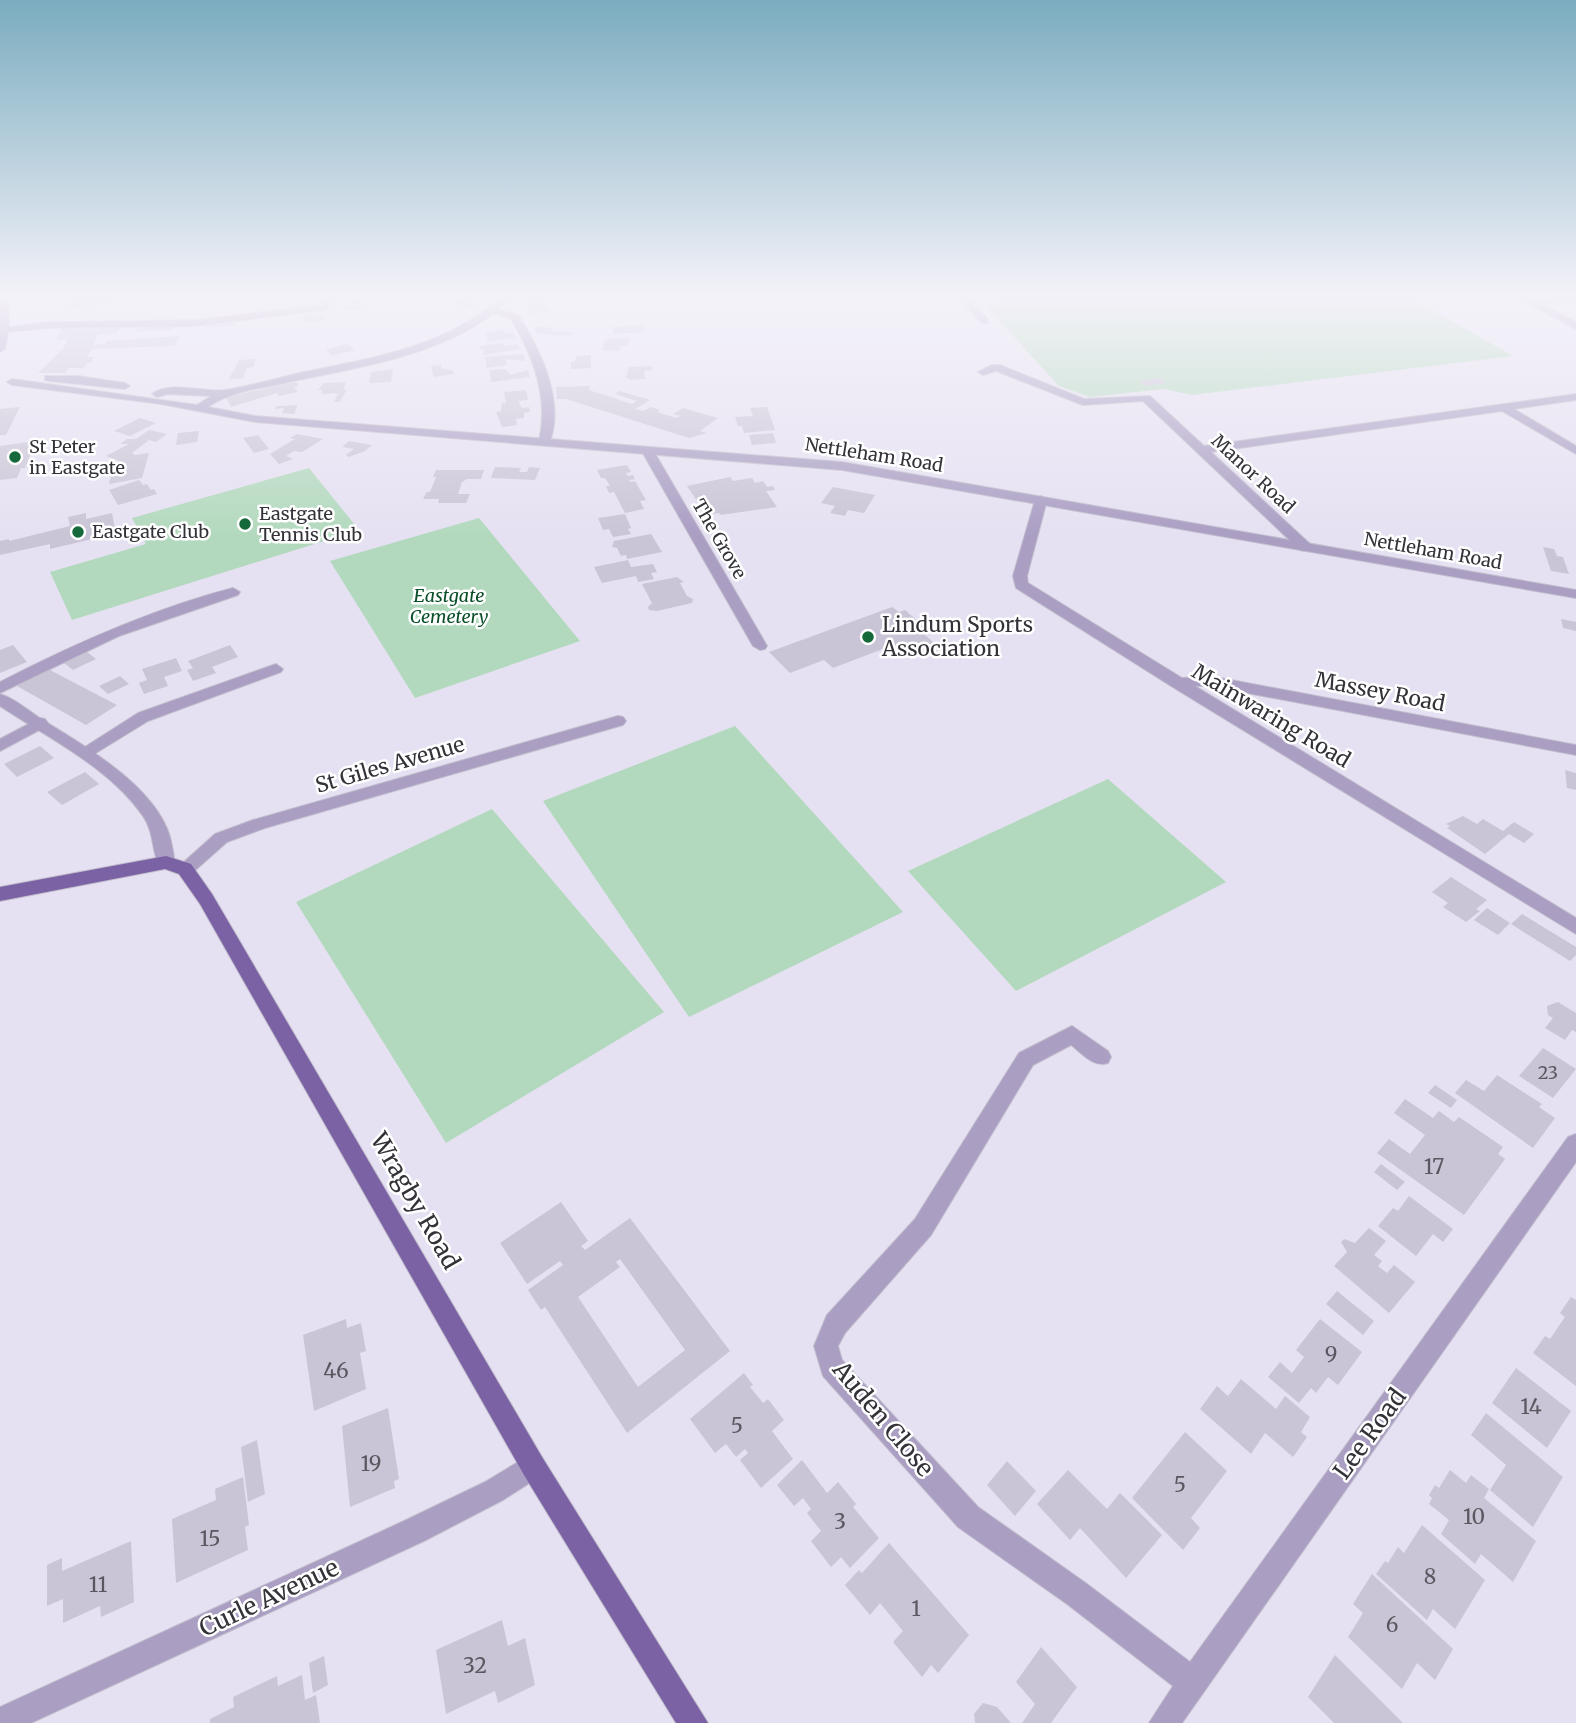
<svg xmlns="http://www.w3.org/2000/svg" width="1576" height="1723" font-family="Merriweather,serif">
  <style>
    .green { fill: #b2d9bd }
    .building { fill: #cac5d6; fill-rule: evenodd }
    .lines { fill: none; stroke-linecap: round; stroke-linejoin: round }
    .minor-casing { stroke: #c2becd; stroke-width: 2 }
    .tertiary-casing { stroke: #c2becd; stroke-width: 2 }
    .primary-casing { stroke: #c2becd; stroke-width: 2 }
    .minor { fill: #aa9ec3; fill-rule: evenodd }
    .tertiary { fill: #aa9ec3; fill-rule: evenodd }
    .primary { fill: #7a62a4; fill-rule: evenodd }
    .poi-dot { fill: #156839; stroke: #fff; stroke-width: 2.5 }
    .labels { text-anchor: middle; stroke-width: 5; stroke-linejoin: round; paint-order: stroke }
    .far-poi-label { font-size: 18px; fill: #343239; stroke: #fff; text-anchor: start }
    .far-street-label { font-size: 18px; fill: #343239; stroke: #fff }
    .far-park-label { font-size: 18px; font-style: italic; fill: #094f29; stroke: #fff }
    .number-label { font-size: 18px; fill: #5a5760 }
    .poi-label { font-size: 21px; fill: #343239; stroke: #fff; text-anchor: start }
    .street-label { font-size: 21px; fill: #343239; stroke: #fff }
    .near-number-label { font-size: 21px; fill: #5a5760 }
    .near-street-label { font-size: 24px; fill: #343239; stroke: #fff }
  </style>
  <rect width="100%" height="100%" fill="#e6e1f2"/>
  <!-- green -->
  <g class="green">
    <path d="M990,295H1407L1513,356L1192,395L1164,389L1090,397L1059,386L984,304L997,302Z"/>
    <path d="M309,468L359,530L72,620L50,572L146,544L132,518Z"/>
    <path d="M479,518L580,641L415,698L330,561Z"/>
    <path d="M735,726L903,912L689,1017L543,801Z"/>
    <path d="M1108,779L1226,882L1016,991L908,871Z"/>
    <path d="M492,809L664,1012L446,1143L296,902Z"/>
  </g>
  <!-- building -->
  <g class="building">
    <path d="M70,295H100L105,297L120,295L117,302L66,308Z"/>
    <path d="M466,295H484L477,298L473,308H458L460,303H456L458,299H465Z"/>
    <path d="M525,295H554L542,298L550,312L530,314Z"/>
    <path d="M354,299H366L359,306H365L363,310H343Z"/>
    <path d="M309,313L326,317L325,321L303,323L304,315Z"/>
    <path d="M237,321L235,326L205,328L206,325L215,323Z"/>
    <path d="M644,325L645,332L613,334V327Z"/>
    <path d="M176,326L173,330L132,332L139,327Z"/>
    <path d="M536,326L552,328L550,331L573,332L570,336L539,334L534,330Z"/>
    <path d="M76,327L75,329L120,327L117,333L98,335L93,345L105,344L107,341L180,336L175,346L92,349L87,357H93L91,363H87L84,368H68L65,373H38L63,349L68,339L56,340L62,328Z"/>
    <path d="M504,330L505,333L513,332L516,337L488,342L486,332Z"/>
    <path d="M620,338H630L627,346H621L619,351L602,350L605,340Z"/>
    <path d="M503,343L504,346L518,344L520,349L483,355L484,349H480L479,346Z"/>
    <path d="M347,344L355,350L332,356L326,349Z"/>
    <path d="M519,354H524L525,361L506,359L507,364L503,366L487,368L485,357Z"/>
    <path d="M591,355V368L571,369V362L576,360V356Z"/>
    <path d="M256,359L253,367L247,368L243,378L229,379L239,360Z"/>
    <path d="M441,365V368L453,371L454,374L434,377L431,366Z"/>
    <path d="M652,366L653,370L644,371L645,379L630,380L626,377L629,367Z"/>
    <path d="M393,369L391,382L369,383L371,372Z"/>
    <path d="M505,369L510,375L528,370L530,377L491,382L490,370Z"/>
    <path d="M1161,378L1167,383L1146,386L1139,381Z"/>
    <path d="M296,382L299,386L294,387L298,392L279,396L277,393L231,407L226,397Z"/>
    <path d="M346,382L343,390L347,389L340,402H334L338,393L321,394L322,390H318L324,383Z"/>
    <path d="M590,386L589,390L632,404L637,401L615,394L620,391L650,400L635,409L643,411L651,407L660,410L657,412L676,418L680,416L673,414L683,408L718,418L700,431L707,433L689,438L566,399H557L556,387Z"/>
    <path d="M526,390L528,400L518,401L522,408L529,407L530,412L524,413V418L516,419L517,425L502,427L496,412L501,411L502,403H506L504,392Z"/>
    <path d="M298,405L294,414L282,413L284,408L275,409L276,406Z"/>
    <path d="M20,407L6,435H0V409Z"/>
    <path d="M767,407L775,430L744,433L742,426H738L735,417L753,416L750,408Z"/>
    <path d="M140,418L156,423L130,436L114,431Z"/>
    <path d="M149,430L167,434L156,442L149,440L132,453L135,455L149,453L142,478L109,484L111,476L119,474L122,462L106,456L129,444H120L127,439H136Z"/>
    <path d="M199,431L197,442L176,445L178,433Z"/>
    <path d="M773,433L776,443L752,445L749,435Z"/>
    <path d="M297,434L323,439L302,452L294,451L286,456L293,459L279,464L270,454L295,439L290,438Z"/>
    <path d="M258,435L269,449L254,453L243,438Z"/>
    <path d="M36,441L25,468H21L17,478L0,480V446Z"/>
    <path d="M349,441L372,445L365,451L349,457L346,455L354,449L342,447Z"/>
    <path d="M627,465L631,472L626,473L628,476L633,475L635,479L629,480L631,482L635,481L646,500L640,501L644,509L625,513L614,492L609,493L606,486H610L605,478H601L597,470Z"/>
    <path d="M495,467L521,468L519,472H527L529,467L540,468L535,480L491,478Z"/>
    <path d="M436,470H484L481,479H467L462,482L458,494H470L466,503H438L439,499H423L427,492H430L436,477H433Z"/>
    <path d="M730,477L733,481L752,478L755,483L763,481L767,487L773,486L775,490L766,491L777,507L721,515L719,513L712,514L704,507H701L687,486Z"/>
    <path d="M139,480L143,485L147,484L151,490L154,489L157,494L118,505L109,490Z"/>
    <path d="M833,487L875,495L864,513L848,510L845,516L830,513L835,506L821,503Z"/>
    <path d="M86,513V519L112,513L115,529L105,536L50,549V544L0,555V541L9,539V541L70,526L68,517Z"/>
    <path d="M625,514L631,528L628,529L631,534L613,537L609,529L603,530L598,518Z"/>
    <path d="M651,534L662,552L627,559L626,555L621,556L617,548L612,547L614,541Z"/>
    <path d="M1543,547L1554,549L1557,556L1563,557L1569,574L1551,571Z"/>
    <path d="M628,560L631,567L653,564L657,572L651,573L654,579L638,582L636,576L602,583L594,567Z"/>
    <path d="M677,577L684,582L680,583L687,596L693,599L692,603L657,611L649,610L648,607L652,603L642,584Z"/>
    <path d="M892,607L899,612L905,610L927,629L921,631L934,643L898,657L888,647L833,668L824,660L790,673L769,652Z"/>
    <path d="M1561,619L1576,622V631L1563,628Z"/>
    <path d="M13,645L27,662L0,673V650Z"/>
    <path d="M230,645L238,657L212,667L216,673L193,681L187,670L193,668L188,661Z"/>
    <path d="M87,652L96,659L73,670L64,663Z"/>
    <path d="M176,658L182,671L164,677L168,686L144,694L139,683L147,680L142,669Z"/>
    <path d="M48,669L117,705L86,725L17,686Z"/>
    <path d="M120,676L129,684L108,694L99,686Z"/>
    <path d="M40,746L54,758L17,777L4,764Z"/>
    <path d="M1565,770L1576,773V790L1567,788Z"/>
    <path d="M85,772L99,784L62,805L47,792Z"/>
    <path d="M1463,816L1477,824L1483,819L1503,831L1514,822L1534,834L1524,843L1509,834L1485,854L1447,828L1450,826L1446,824Z"/>
    <path d="M1451,877L1487,900L1476,909L1480,911L1466,922L1443,907L1448,903L1432,892Z"/>
    <path d="M1487,908L1510,923L1498,935L1474,920Z"/>
    <path d="M1522,914L1576,947V955L1570,961L1511,924Z"/>
    <path d="M1558,1002L1576,1013V1032L1572,1030L1565,1040L1545,1028L1553,1018L1548,1015L1547,1006Z"/>
    <path d="M1543,1048L1576,1069L1553,1098L1519,1076Z"/>
    <path d="M1497,1075L1542,1104L1539,1107L1555,1118L1533,1148L1455,1093L1466,1080L1484,1091Z"/>
    <path d="M1435,1085L1457,1100L1451,1108L1428,1093Z"/>
    <path d="M1405,1099L1433,1118L1439,1111L1454,1122L1459,1117L1503,1147L1498,1154L1505,1159L1464,1215L1377,1153L1389,1139L1410,1154L1425,1135L1394,1113Z"/>
    <path d="M1381,1164L1405,1182L1397,1190L1374,1172Z"/>
    <path d="M1409,1196L1453,1229L1443,1242L1433,1234L1416,1256L1378,1226L1393,1208L1398,1211Z"/>
    <path d="M561,1202L588,1241L581,1246L585,1250L630,1218L730,1351L627,1433L545,1307L541,1310L528,1290L563,1265L560,1261L527,1284L500,1243ZM620,1259L685,1350L638,1387L578,1297L620,1267L616,1262Z"/>
    <path d="M1369,1228L1386,1241L1374,1255L1382,1261L1378,1266L1387,1273L1394,1265L1415,1282L1389,1313L1334,1266L1347,1252L1341,1242L1344,1239L1355,1243Z"/>
    <path d="M1337,1291L1374,1321L1363,1335L1326,1304Z"/>
    <path d="M1571,1297L1576,1300V1386L1533,1353L1545,1336L1550,1339L1565,1317L1560,1313Z"/>
    <path d="M346,1319L347,1328L361,1323L366,1351L360,1353L366,1389L314,1411L303,1335Z"/>
    <path d="M1320,1319L1362,1352L1338,1385L1328,1377L1316,1393L1311,1388L1299,1403L1268,1377L1280,1362L1292,1373L1304,1357L1296,1350Z"/>
    <path d="M1516,1368L1571,1411L1547,1448L1492,1403Z"/>
    <path d="M744,1373L753,1385L750,1387L763,1403L768,1399L784,1420L772,1431L793,1459L761,1488L740,1460L748,1453L745,1449L736,1457L726,1444L715,1453L690,1419Z"/>
    <path d="M1241,1379L1276,1409L1285,1396L1310,1417L1301,1432L1307,1437L1293,1457L1265,1433L1251,1454L1200,1409L1217,1386L1228,1396Z"/>
    <path d="M388,1408L399,1479L394,1481L395,1488L350,1507L342,1426Z"/>
    <path d="M1486,1413L1563,1477L1533,1527L1490,1490L1506,1465L1471,1435Z"/>
    <path d="M1185,1432L1227,1471L1191,1518L1200,1528L1183,1550L1132,1498Z"/>
    <path d="M257,1440L265,1494L248,1502L241,1447Z"/>
    <path d="M802,1460L827,1493L838,1482L856,1504L853,1507L879,1538L850,1568L841,1557L831,1567L811,1541L821,1531L807,1513L811,1509L803,1498L794,1506L777,1485Z"/>
    <path d="M1007,1461L1036,1491L1015,1516L987,1485Z"/>
    <path d="M1068,1470L1107,1509L1120,1493L1162,1535L1126,1578L1080,1528L1070,1540L1037,1504Z"/>
    <path d="M1450,1470L1466,1483L1471,1475L1489,1489L1484,1498L1536,1541L1513,1582L1481,1554L1475,1564L1441,1534L1449,1520L1429,1504L1432,1498L1429,1495L1435,1485L1439,1488Z"/>
    <path d="M243,1477L249,1525L245,1527L248,1550L176,1583L172,1519L216,1500L215,1489Z"/>
    <path d="M1422,1525L1485,1580L1455,1629L1433,1609L1427,1620L1376,1574L1385,1561L1388,1563L1398,1547L1404,1553Z"/>
    <path d="M131,1541L134,1602L101,1617L100,1606L63,1623V1599L47,1606V1565L62,1558V1571Z"/>
    <path d="M889,1543L969,1635L938,1673L931,1665L922,1677L893,1642L903,1631L880,1603L870,1615L845,1585L859,1570L862,1573Z"/>
    <path d="M1372,1574L1453,1649L1435,1680L1417,1663L1402,1689L1348,1637L1363,1613L1353,1604Z"/>
    <path d="M502,1620L508,1646L525,1638L535,1685L498,1703L495,1691L446,1714L436,1650Z"/>
    <path d="M1041,1647L1077,1687L1051,1723H1022L1035,1704L1016,1682Z"/>
    <path d="M1335,1655L1403,1723H1334L1308,1697Z"/>
    <path d="M324,1656L328,1685L313,1693L309,1663Z"/>
    <path d="M302,1675L305,1700L316,1695L320,1723H210V1719L234,1707L233,1697L277,1676L278,1686Z"/>
    <path d="M983,1703L997,1707L1011,1723H975L974,1714Z"/>
  </g>
  <g class="lines">
    <defs>
      <g id="minor">
        <path d="M0,295H8L9,327L48,322L195,320L322,305L329,295H339L325,310L195,326L48,328L8,332L5,349L0,352Z"/>
        <path d="M956,295H965L988,319V323H982Z"/>
        <path d="M1512,295H1523L1534,300L1576,295V300L1542,304L1576,322V329Z"/>
        <path d="M494,308L518,315C541,350 567,405 548,446L538,444C550,400 534,357 511,319L491,313V309Z"/>
        <path d="M992,365H1000L1084,399L1150,396L1204,446L1576,394V400L1514,409L1576,446V454L1502,411L1211,452L1310,544L1311,547L1305,551L1300,550L1143,401L1083,405L996,371L983,375L978,372Z"/>
        <path d="M643,448L653,450L767,646L765,649L760,650L753,646L641,450Z"/>
        <path d="M1041,496L1047,500L1027,576L1028,583L1182,678L1210,676L1576,745V755L1210,686H1195L1576,918V934L1171,686L1016,588L1013,576L1035,500Z"/>
        <path d="M233,588L240,592L238,595L119,636L0,693V682C74,644 152,609 233,588Z"/>
        <path d="M276,664L283,669L281,672L148,721L91,756L85,757L77,752L138,713Z"/>
        <path d="M618,716L623,717L626,721L623,725L265,828L227,842L191,874H179L176,869L215,834L253,820Z"/>
        <path d="M40,718L45,719L48,723L45,727L0,751V739Z"/>
        <path d="M1072,1026L1108,1051L1111,1057L1108,1063C1093,1068 1082,1053 1071,1045L1033,1065L931,1235L845,1333L838,1346L842,1360L978,1507L1087,1584L1190,1662L1568,1137L1576,1134V1162L1182,1723H1149L1173,1686L1067,1604L958,1527L823,1376L814,1346L827,1315L915,1219L1019,1053Z"/>
        <path d="M533,1453L542,1457L546,1466L542,1475L503,1500L424,1541L31,1723H0V1707L404,1521L485,1482Z"/>
      </g>
      <g id="tertiary">
        <path d="M502,295H512C462,354 357,367 285,383C258,389 231,391 208,407L255,416L842,462L1576,590V598L842,470L255,422L161,404L12,385L7,382L12,379L197,405L211,396L168,394L157,397L152,394C171,380 203,393 225,390C251,386 278,378 304,372C372,358 452,346 502,295Z"/>
        <path d="M45,376H78L125,383L130,386L125,389L49,381L45,380Z"/>
        <path d="M0,694C14,698 29,711 41,719C85,746 164,791 172,846C173,853 176,860 172,867H160C151,851 155,834 143,816C109,767 48,738 0,706Z"/>
      </g>
      <path id="primary" d="M166,856L191,864L212,894L542,1457L708,1723H676L524,1475L200,904L179,874L165,869L0,901V887Z"/>
    </defs>
    <!-- minor casing -->
    <use href="#minor" class="minor-casing"/>
    <!-- tertiary casing -->
    <use href="#tertiary" class="tertiary-casing"/>
    <!-- primary casing -->
    <use href="#primary" class="primary-casing"/>
    <!-- minor -->
    <use href="#minor" class="minor"/>
    <!-- tertiary -->
    <use href="#tertiary" class="tertiary"/>
    <!-- primary -->
    <use href="#primary" class="primary"/>
  </g>
  <!-- sky -->
  <linearGradient id="sky" x2="0" y2="1"><stop stop-color="#7aacbf"/><stop offset="0.55" stop-color="#f4f2f9"/><stop offset="1" stop-color="#f4f2f9" stop-opacity="0"/></linearGradient>
  <rect width="1576" height="536" fill="url(#sky)"/>
  <!-- markers -->
  <g class="poi-dot">
    <circle cx="15" cy="457" r="7"/>
    <circle cx="245" cy="524" r="7"/>
    <circle cx="78" cy="532" r="7"/>
    <circle cx="868" cy="637" r="7"/>
  </g>
  <g class="labels">
    <!-- far-poi labels -->
    <g class="far-poi-label">
      <text x="29" y="453">St Peter<tspan x="29" dy="21">in Eastgate</tspan></text>
      <text x="259" y="520">Eastgate<tspan x="259" dy="21">Tennis Club</tspan></text>
      <text x="92" y="538">Eastgate Club</text>
    </g>
    <!-- far-street labels -->
    <g class="far-street-label">
      <text transform="translate(874 455) rotate(9)" y="6">Nettleham Road</text>
      <text transform="translate(1253 474) rotate(43)" y="6">Manor Road</text>
      <text transform="translate(719 539) rotate(60)" y="6">The Grove</text>
      <text transform="translate(1433 551) rotate(10)" y="6">Nettleham Road</text>
    </g>
    <!-- far-park labels -->
    <g class="far-park-label">
      <text x="449" y="602">Eastgate<tspan x="449" dy="21">Cemetery</tspan></text>
    </g>
    <!-- number labels -->
    <g class="number-label">
      <text x="1548" y="1079">23</text>
    </g>
    <!-- poi labels -->
    <g class="poi-label">
      <text x="882" y="632">Lindum Sports<tspan x="882" dy="24">Association</tspan></text>
    </g>
    <!-- street labels -->
    <g class="street-label">
      <text transform="translate(1380 692) rotate(11)" y="7">Massey Road</text>
      <text transform="translate(1271 716) rotate(31)" y="7">Mainwaring Road</text>
      <text transform="translate(390 765) rotate(-16)" y="7">St Giles Avenue</text>
    </g>
    <!-- near-number labels -->
    <g class="near-number-label">
      <text x="1434" y="1174">17</text>
      <text x="1331" y="1362">9</text>
      <text x="336" y="1378">46</text>
      <text x="1531" y="1414">14</text>
      <text x="737" y="1433">5</text>
      <text x="371" y="1471">19</text>
      <text x="1180" y="1492">5</text>
      <text x="1474" y="1524">10</text>
      <text x="840" y="1529">3</text>
      <text x="210" y="1546">15</text>
      <text x="1430" y="1584">8</text>
      <text x="98" y="1592">11</text>
      <text x="916" y="1616">1</text>
      <text x="1392" y="1632">6</text>
      <text x="475" y="1673">32</text>
    </g>
    <!-- near-street labels -->
    <g class="near-street-label">
      <text transform="translate(415 1201) rotate(60)" y="8">Wragby Road</text>
      <text transform="translate(883 1419) rotate(50)" y="8">Auden Close</text>
      <text transform="translate(1370 1434) rotate(-54)" y="8">Lee Road</text>
      <text transform="translate(269 1598) rotate(-25)" y="8">Curle Avenue</text>
    </g>
  </g>
</svg>
